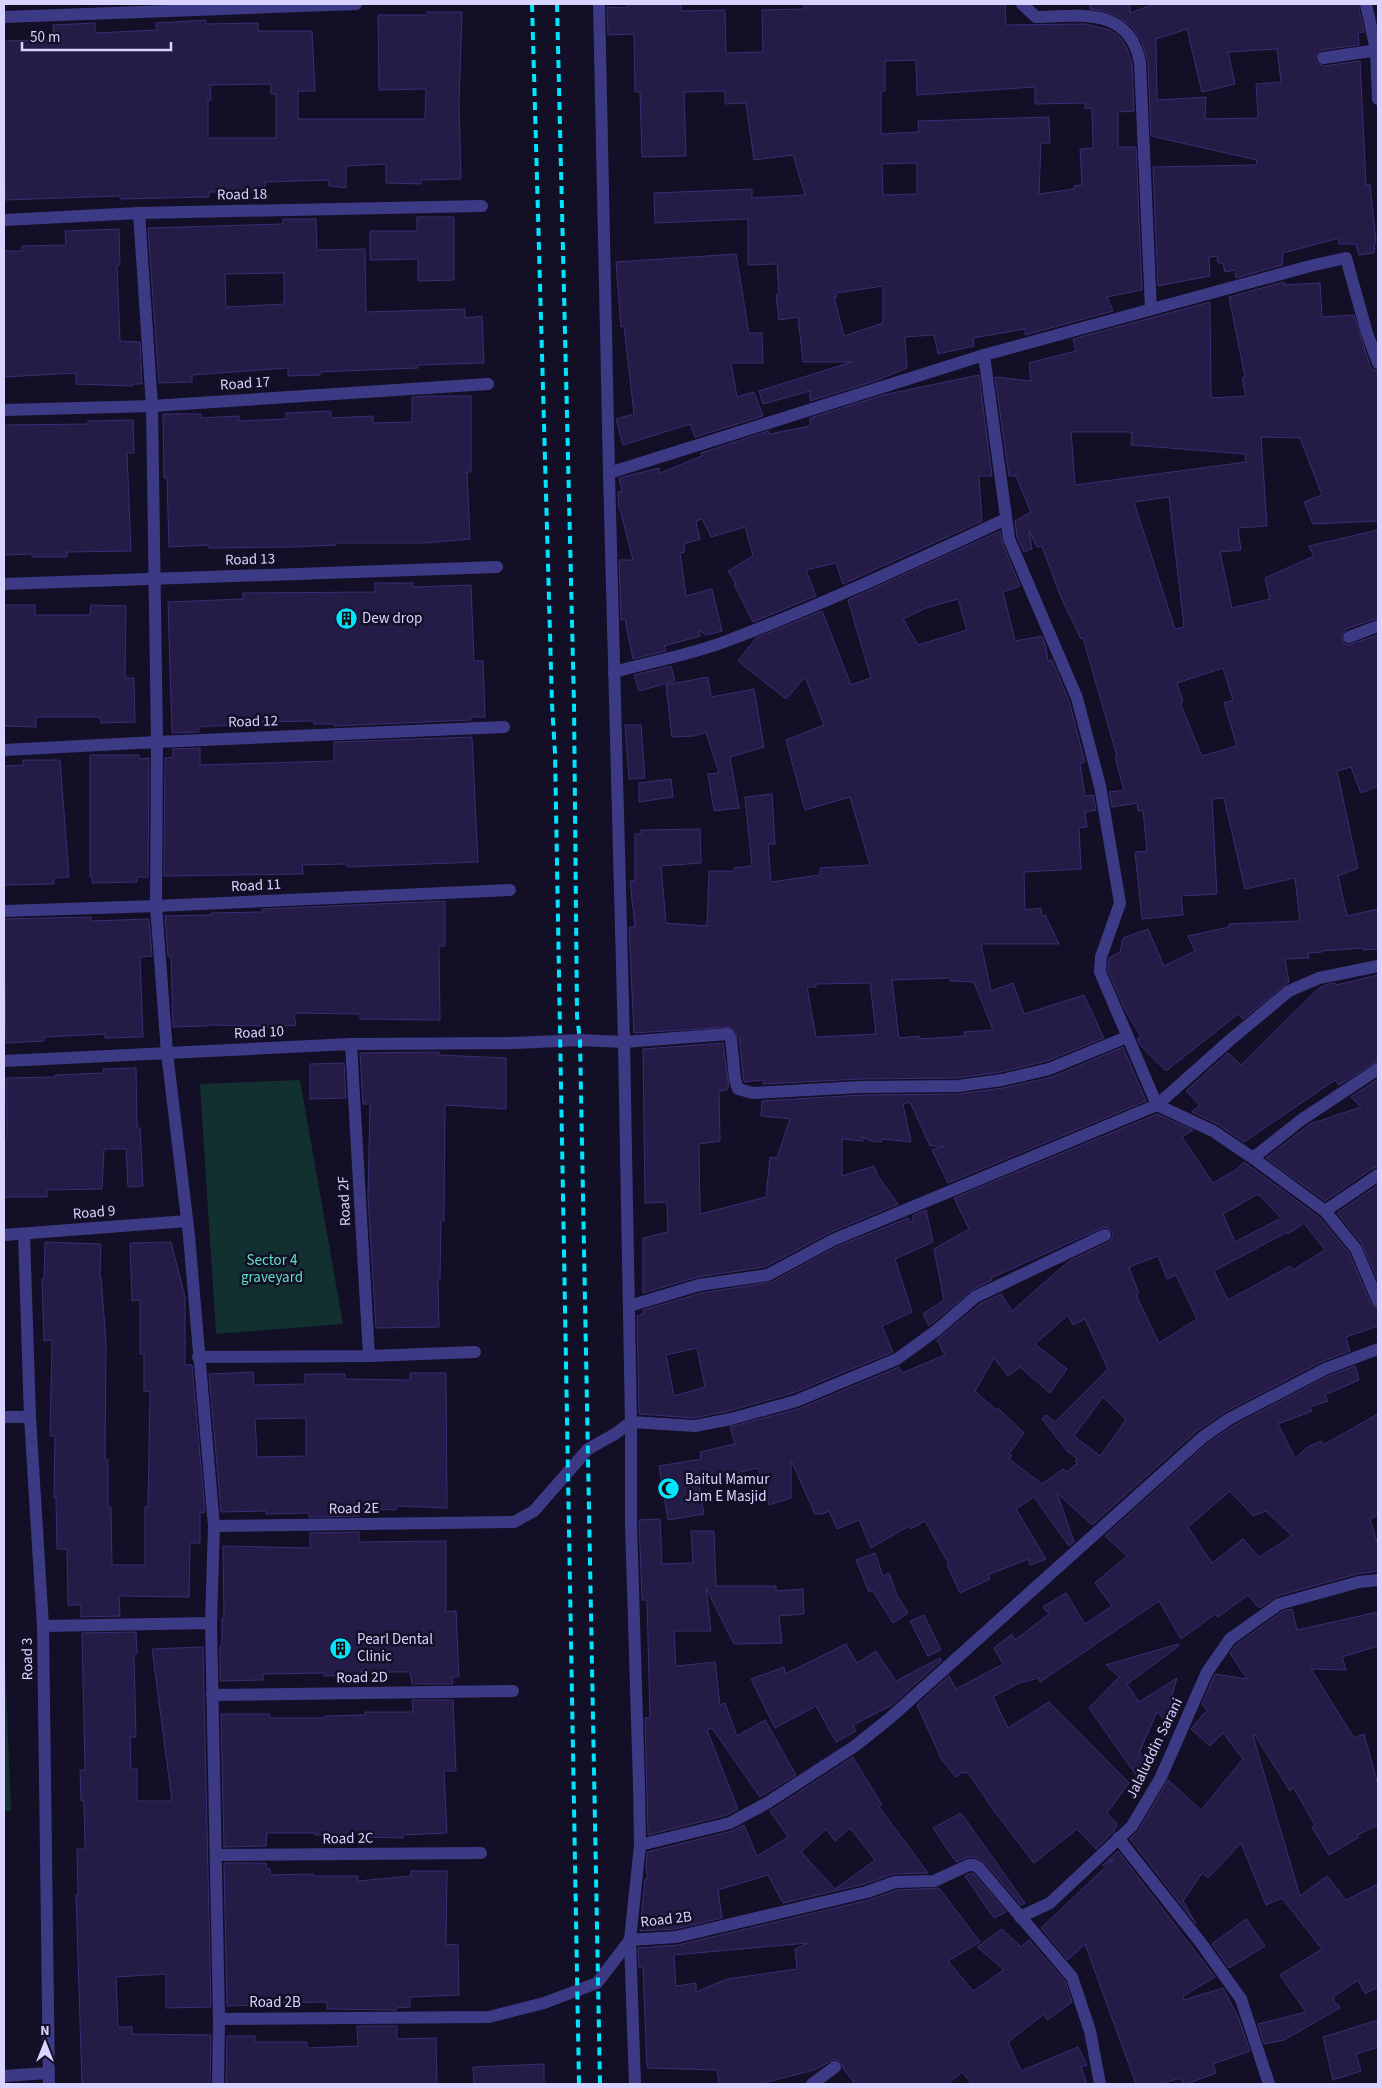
<svg xmlns="http://www.w3.org/2000/svg" width="1382" height="2088" font-family="'Source Sans 3',sans-serif">
  <style>
    .green { fill: #12302f }
    .building { fill: #241b47; stroke: #3b2d73; fill-rule: evenodd }
    .lines { fill: none; stroke-linecap: round; stroke-linejoin: round }
    .minor { stroke: #3d3a85; stroke-width: 12 }
    .rail { stroke: #00e5ff; stroke-width: 4; stroke-dasharray: 8 6; stroke-linecap: butt }
    .labels { text-anchor: middle; stroke-width: 5; stroke-linejoin: round; paint-order: stroke }
    .street-label { font-size: 15px; fill: #d9d4ff; stroke: #130f26 }
    .poi-label { font-size: 15px; fill: #d9d4ff; stroke: #130f26; text-anchor: start }
    .park-label { font-size: 15px; fill: #5fe0c0; stroke: #130f26 }
  </style>
  <rect width="100%" height="100%" fill="#130f26"/>
  <!-- green -->
  <g class="green">
    <path d="M300,1080L343,1324L216,1334L200,1084Z"/>
    <path d="M4,1637L11,1811H4Z"/>
  </g>
  <!-- building -->
  <g class="building">
    <path d="M627,4H681V11L725,10L726,53L763,52L762,10L804,9V4H1005L1006,25L1085,24L1110,30L1120,37L1127,48L1132,64L1134,111L1118,112V147H1136L1142,290L1107,297L1113,311L1025,335V329L973,338L974,346L938,354L934,335L905,337L907,368L875,381L810,401V391L763,404L759,391L852,362H803L798,317L779,320L776,295L779,294L777,264L748,265V219L655,223L654,193L752,189V198L805,195L793,155L754,160L746,103L725,104V91L684,92L686,156L642,157L640,92H635L634,34L608,35L607,7L627,8ZM916,60L917,95L1035,87V104L1085,103V109L1092,108L1093,148L1080,149L1082,185L1074,186V189L1039,194L1041,143H1050L1049,117L918,121L919,132L881,134V92L885,91V61ZM917,163V194L883,195L882,164ZM883,286V323L844,336L834,297H837L836,293Z"/>
    <path d="M1090,4H1130V13L1154,4H1358L1364,32L1358,33L1359,45L1321,50L1316,55L1315,59L1317,63L1324,66L1360,61L1366,185L1370,184L1376,241H1375L1374,253L1359,255L1356,244H1339V238L1283,253L1282,265L1236,278L1235,270L1225,272L1223,263H1218L1217,256L1209,257L1210,276L1158,286L1153,167L1256,165L1257,160L1151,136L1148,63L1142,42L1132,27L1119,17L1103,11L1090,9ZM1187,29L1202,92L1235,84L1228,52L1277,49L1281,82L1256,84L1258,118L1205,119L1206,97L1157,100L1156,39Z"/>
    <path d="M427,12H462L459,103L461,179L421,180V184L386,183V164L346,166V188L329,186V180L265,182V192H209V197L120,199V196L5,200L4,41L54,40L53,25L95,23V33L157,30L156,23L206,20V24L258,23V31H312L315,91H298V119H425L426,89L379,90L378,15H427ZM271,84V94H276V138H208V100H211L210,85Z"/>
    <path d="M417,217H454V280L418,281V259L370,260V231H417Z"/>
    <path d="M283,219H316L317,250L365,249L366,312L465,309V318L482,316L484,363L418,365V368L320,372V375L288,376V368L192,375V382L159,383L148,228L283,224ZM284,273V304L226,307L225,274Z"/>
    <path d="M119,229L120,265H117L120,341L140,342L142,384H132V386L76,384V373L4,377V251H22V246L66,245L65,231Z"/>
    <path d="M736,254L749,333H762L763,363H731L737,397L754,392L763,416L695,437L690,424L623,445L616,419L634,414L624,326L621,327L616,262Z"/>
    <path d="M1284,282V285L1320,283L1322,317L1354,315L1370,366L1373,370L1378,371V521L1313,524L1304,502L1322,495L1300,438L1261,437L1267,526L1238,528L1241,550L1220,552L1232,608L1270,599L1265,578L1314,556L1309,546L1378,530V618L1346,629L1341,636L1344,643L1348,645L1378,635V786L1361,793L1351,767L1337,771L1358,868L1338,876L1347,916L1378,909V949L1363,950L1362,948L1322,951V952L1308,953L1309,958L1285,959L1289,982L1243,1019L1238,1014L1166,1071L1141,1046L1137,1039L1141,1037L1124,1008L1108,971L1109,958L1120,952L1123,938L1148,929L1164,966L1195,951L1188,936L1229,927V924L1300,921L1295,878L1245,889L1224,798L1212,799L1217,894L1181,896L1183,915L1142,919L1135,852L1147,851L1143,810L1138,811L1137,803L1112,807L1109,792L1124,790L1115,757L1117,756L1083,638L1081,639L1060,595L1042,546L1037,547L1029,530L1032,549L1024,552L1017,537L1015,521L1031,512L1016,476H1009L995,377L1031,381L1029,363L1076,351L1073,339L1210,302L1211,398L1246,396L1242,378L1245,377L1229,297ZM1071,432H1132L1131,445L1245,454L1246,462L1075,485ZM1169,497L1184,627L1175,629L1134,502ZM1223,668L1233,700L1224,703L1237,746L1202,756L1180,703L1183,702L1177,683Z"/>
    <path d="M979,375L992,476H979L982,521L843,584L836,563L806,570L816,596L753,622L734,584H736L728,571L753,556L745,527L711,537L702,519L696,521L700,539L684,544L685,552L680,553L686,596L712,589L722,631L706,635L699,630L700,636L664,646L666,651L633,659L625,619L621,620L619,560H633L620,509H619L618,492L622,491L619,478L659,468L660,473L702,456L701,453L768,431L769,434L810,426V418L883,395Z"/>
    <path d="M427,396H471V472H467L470,539L425,543H335L336,545L293,547L209,548V545L169,547L167,478H164L163,414H201V418L239,416V421L286,419V413L331,411V418L373,416V423L412,422V397Z"/>
    <path d="M133,420L134,453H127L131,551L67,552V557H32V554L4,555V425L88,424V421Z"/>
    <path d="M1000,531L1002,542L1020,586L1003,592L1015,641L1042,636L1046,647L1048,661L1052,660L1069,701L1085,762L1080,764L1085,796L1093,795L1096,810L1085,812L1087,827L1079,828L1081,869L1024,872L1025,910L1041,908L1042,916L1045,915L1059,944H981L991,991L1013,983L1024,1014L1084,995L1104,1038L1047,1061L1001,1072L957,1078L861,1079L763,1084V1080L744,1082L739,1038L731,1027L634,1033L629,927H635L630,881L635,880V834H641V830L700,829L701,863L661,866L666,923L707,926L709,871H734V868L752,866L745,797L772,794L775,844H768L771,882L820,875V868L870,865L850,797L805,810L786,740L824,725L805,677L786,699L738,661L756,638L822,611L851,685L871,678L848,600ZM958,599L967,630L918,645L903,619L926,608ZM950,978V981L974,982L993,1030L964,1032L965,1036L919,1039V1036L899,1038L892,980ZM870,983L876,1034L816,1037L807,987H816V984Z"/>
    <path d="M375,583H413V587L471,585L474,661H483L485,717H471V720L334,726V724H314V721L248,722V725L211,726L199,727V732L172,733L168,602L243,599V593L375,592Z"/>
    <path d="M4,605H35V615H90L91,605L126,606L125,678H134L135,722L101,723L100,717H36V727L4,726Z"/>
    <path d="M671,666L675,681L639,691L634,675Z"/>
    <path d="M708,677L711,697L754,689L764,747L730,757L739,808L714,811L708,774L719,773L706,732L694,736L672,737L666,685Z"/>
    <path d="M625,725H641L645,778L629,779Z"/>
    <path d="M472,737L478,862L347,867V864L302,865L303,874L164,876L165,758L173,757V749L200,748V765L334,761V742Z"/>
    <path d="M90,755H139V759L149,758L148,877H137V882L92,883V877H90Z"/>
    <path d="M23,760H60L69,877L54,878V884L4,885V766L23,765Z"/>
    <path d="M671,779L673,797L639,802V783Z"/>
    <path d="M445,901V946H439L440,1020L360,1019V1014L294,1013L296,1025L267,1028V1026L207,1025V1026L173,1027L171,956H168L165,916L211,915V913L262,912V909Z"/>
    <path d="M91,917V921L149,919L152,956L140,957L143,1037L105,1038V1034L44,1037V1041L6,1043L4,919Z"/>
    <path d="M1378,975V1061L1339,1085L1335,1080L1244,1142L1217,1124L1192,1112L1200,1105L1186,1091L1228,1053L1241,1065L1319,988L1328,984L1335,983L1336,985Z"/>
    <path d="M723,1043L729,1087H727V1090L719,1091L720,1141L699,1144L700,1214L766,1197L770,1157L777,1158L790,1119L761,1116L762,1101L861,1095L958,1094L1003,1088L1052,1077L1123,1047L1146,1101L948,1183L932,1150L944,1146H930L910,1102L903,1104L911,1142L882,1139V1142L871,1141L862,1137L863,1141L842,1139V1176L874,1166L878,1176L898,1204L829,1233L765,1267L698,1277L643,1293V1238L668,1232L667,1202L645,1203L643,1049Z"/>
    <path d="M439,1052V1055L506,1058V1109L445,1105L444,1221H441L440,1279H438L439,1327L376,1328L368,1198L370,1104H363L360,1053Z"/>
    <path d="M344,1063L346,1098L310,1099V1064Z"/>
    <path d="M136,1068L137,1128H140L143,1186L128,1187L126,1149H104L102,1189L47,1190V1197H4V1139H7L6,1078L55,1077V1075L103,1073V1069Z"/>
    <path d="M1378,1079V1167L1373,1168L1325,1201L1266,1158L1310,1124L1361,1107L1351,1097Z"/>
    <path d="M1157,1114L1193,1130L1182,1137L1213,1183L1236,1170L1244,1162L1319,1217L1349,1253L1371,1304L1378,1309V1326L1346,1337L1350,1351L1321,1362L1225,1412L1198,1430L1092,1525L1057,1493L1074,1542L1069,1546L1034,1497L1016,1509L1046,1559L1030,1565L1028,1559L988,1575L990,1579L960,1593L947,1565L949,1564L925,1521L911,1529L909,1526L871,1548L859,1520L837,1529L829,1511L822,1514H815L791,1460V1498L769,1505L758,1468L698,1482L704,1514L668,1520L659,1466L701,1459L700,1452L735,1444L730,1427L798,1409L899,1367L902,1373L945,1355L937,1340L980,1304L1001,1294L1012,1311L1069,1261L1109,1242L1113,1236L1112,1231L1106,1227L1102,1228L991,1278L992,1280L972,1290L929,1326L923,1314L944,1300L934,1249L969,1229L954,1198ZM1258,1194L1281,1218L1235,1242L1223,1214ZM1304,1223L1325,1250L1293,1270L1290,1266L1228,1300L1214,1271L1287,1232L1288,1234ZM1158,1256L1167,1279L1176,1275L1197,1319L1159,1343L1136,1295L1139,1294L1129,1267ZM1068,1315L1073,1325L1085,1319L1108,1369L1055,1422L1046,1415L1042,1419L1068,1452L1078,1459L1075,1461L1077,1463L1067,1472L1063,1469L1042,1484L1009,1459L1012,1456L1009,1454L1024,1433L998,1408L996,1410L975,1391L994,1358L1008,1376L1020,1367L1050,1393L1067,1369L1035,1344ZM1103,1397L1126,1420L1100,1456L1074,1436Z"/>
    <path d="M1378,1185V1281L1362,1244L1337,1213Z"/>
    <path d="M926,1210L933,1242L895,1259L912,1312L882,1326L893,1352L793,1393L729,1411L694,1418L639,1414L637,1316L643,1314V1310L701,1293L772,1282L836,1247L908,1218L913,1224V1215ZM697,1348L705,1387L674,1396L666,1355Z"/>
    <path d="M45,1242L101,1244L100,1278L101,1277L106,1343L105,1459L108,1460V1507H111L112,1565H145V1507H148L150,1392L144,1391V1354H140V1300L132,1301L130,1243L171,1242L185,1297V1365H192L205,1512L200,1513V1543H190L189,1597L119,1596L120,1616L81,1617V1605H68L67,1549H57L56,1498H54L55,1436H50L52,1340L44,1341L42,1279H44Z"/>
    <path d="M1355,1366L1359,1380L1325,1395L1328,1401L1310,1407L1312,1411L1278,1424L1295,1458L1308,1447L1321,1441L1323,1445L1378,1414V1515L1370,1519L1378,1545V1571L1357,1574L1277,1596L1259,1608L1248,1595L1218,1617L1215,1614L1181,1639L1159,1601L1040,1682L1039,1678L1019,1683L993,1697L1008,1728L1049,1702L1129,1783L1107,1813L1117,1824L1114,1831L1096,1849L1077,1829L1034,1863L986,1800H987L967,1772L965,1773L963,1772L956,1777L942,1760L917,1705L949,1676L956,1689L1003,1664L994,1648L1012,1634L1015,1640L1049,1614L1043,1607L1066,1593L1085,1624L1112,1606L1095,1583L1127,1556L1105,1536L1208,1443L1233,1426L1328,1376ZM1230,1491L1253,1516L1266,1511L1292,1536L1259,1557L1243,1539L1212,1563L1188,1527Z"/>
    <path d="M253,1372L254,1385L305,1384V1374H345V1379L410,1380V1373H446L447,1508L396,1506V1510L359,1508V1516L309,1517V1513L266,1514V1511L221,1512L209,1374ZM306,1418V1456L257,1457L255,1419Z"/>
    <path d="M660,1519L662,1564L693,1563L691,1531H714L716,1586H776V1591L803,1589L804,1614L779,1616L782,1643L734,1644L706,1588L711,1631H674L676,1666L715,1662L720,1705L725,1703L737,1736L765,1720L796,1775L760,1797L712,1728L707,1730L738,1809L727,1815L648,1835L645,1718L650,1717L647,1600H642L639,1520Z"/>
    <path d="M359,1532V1542L446,1541V1612L456,1611L459,1677H452L453,1684H412L410,1672H360V1675L324,1676V1673L263,1674V1680L220,1681V1646H222V1618H224L223,1546L310,1548V1533Z"/>
    <path d="M875,1553L883,1576L889,1573L897,1595L908,1613L893,1623L873,1591L869,1592L856,1560Z"/>
    <path d="M1292,1609L1297,1630L1378,1612V1646L1342,1657L1346,1670L1311,1669L1354,1738L1364,1734L1378,1785V1825L1357,1835L1359,1837L1329,1855L1312,1827L1315,1825L1293,1787L1290,1791L1255,1735L1253,1736L1300,1896L1327,1876L1346,1900L1378,1884V1987L1365,1994L1358,1980L1333,1997L1335,2004H1338L1340,2008L1284,2040L1264,2044L1258,2024L1306,2012L1280,1975L1322,1949L1282,1898L1266,1905L1241,1843L1208,1878L1202,1873L1183,1901L1196,1924L1130,1839L1139,1830L1168,1780L1201,1810L1243,1759L1223,1733L1210,1746L1191,1729L1207,1710L1202,1704L1215,1674L1247,1679L1230,1653L1236,1645L1283,1611Z"/>
    <path d="M924,1615L941,1650L928,1656L910,1621Z"/>
    <path d="M136,1632L137,1654H134L136,1737H130L131,1769H137V1801H172L152,1649L203,1647L211,2007L166,2008V1974L116,1977L118,2027H132V2034L211,2035L210,2084H82L76,1895H78L77,1849H85L84,1801H81L80,1770H85L82,1633Z"/>
    <path d="M846,1644L857,1663L876,1651L896,1681L940,1658L941,1661L892,1705L853,1725L856,1731L836,1742L816,1706L775,1728L751,1679L784,1667L785,1674Z"/>
    <path d="M1178,1644L1179,1646L1127,1684L1139,1702L1177,1678L1165,1720L1157,1712L1139,1753L1148,1757L1138,1778L1089,1708L1119,1677L1106,1665Z"/>
    <path d="M412,1700H453L456,1771H444L447,1833L403,1835V1838L369,1837V1834L315,1835V1833H267L266,1846L224,1847L221,1714H270V1718H325V1716L365,1715V1712H413Z"/>
    <path d="M853,1757L882,1805L879,1807L928,1873L893,1874L865,1884L783,1903L768,1875L718,1890L722,1918L675,1929L640,1931L645,1879H648L646,1870L647,1852L732,1831L744,1825L757,1856L788,1837L770,1811ZM850,1828L875,1860L835,1889L801,1852L826,1829L835,1841Z"/>
    <path d="M961,1813L1025,1903L1021,1905L985,1863L978,1858L969,1857L956,1862L933,1828Z"/>
    <path d="M1118,1851L1215,1977L1183,1996L1184,2000L1223,1988L1238,2017L1250,2051L1213,2064L1216,2073L1187,2084H1183L1181,2078L1160,2084H1136L1085,1944L1068,1960L1041,1928L1114,1859L1102,1866Z"/>
    <path d="M224,1863H266V1868L270,1869V1875L313,1874V1876H358V1881L411,1876V1871H447L446,1945L458,1944L459,1995L410,1997V2007L396,2008V2010L327,2009V2002L258,2003V2005L227,2006Z"/>
    <path d="M971,1873L974,1874L1006,1912L994,1918L965,1876Z"/>
    <path d="M939,1888L980,1942L948,1961L973,1991L1004,1970L977,1947L1002,1929L1021,1947L1029,1940L1065,1981L1072,2002L1047,2020L1044,2014L1008,2042L1021,2071L1078,2047L1087,2065L1081,2067L1087,2084H972L962,2072L948,2084H855L843,2068L841,2062L835,2059L814,2070L759,2084H719L717,2070L647,2068L643,1967H639L638,1948L678,1945L869,1900L897,1890ZM808,1943L795,1949L797,1969L727,1979L696,1992V1983L676,1986L674,1955Z"/>
    <path d="M1246,1919L1265,1946L1229,1968L1212,1944Z"/>
    <path d="M1378,2020V2047L1356,2054L1361,2071L1333,2080L1323,2037Z"/>
    <path d="M357,2026H397V2039L436,2038L437,2084H226L227,2036H255V2042H307V2048L358,2046Z"/>
    <path d="M544,2064V2084H474L473,2067Z"/>
  </g>
  <g class="lines">
    <!-- minor -->
    <g class="minor">
      <path d="M599,4L609,473L624,1042L631,1422V1523L639,1785L640,1845L630,1940L635,2084"/>
      <path d="M1022,4L1036,17C1079,16 1130,6 1140,63L1151,309"/>
      <path d="M1366,4L1376,50L1378,99"/>
      <path d="M4,17L356,4"/>
      <path d="M1323,58L1378,50"/>
      <path d="M139,213L152,406L157,742L156,906L167,1053L189,1236L214,1526L211,1623L219,2019L218,2084"/>
      <path d="M4,220L139,213L482,206"/>
      <path d="M1378,363L1367,333L1346,258L1310,266L984,355L1009,539L1077,698L1100,786L1120,903L1101,957L1100,972L1157,1105L1213,1131L1253,1158L1325,1211L1356,1249L1378,1301"/>
      <path d="M4,410L152,406L488,384"/>
      <path d="M609,473L984,355"/>
      <path d="M4,584L497,567"/>
      <path d="M1349,637L1378,626"/>
      <path d="M614,672C650,662 689,655 724,642C820,606 913,562 1006,519"/>
      <path d="M4,750L157,742L504,727"/>
      <path d="M4,911L156,906L510,890"/>
      <path d="M351,1044L369,1356"/>
      <path d="M4,1061L351,1044L515,1043L580,1040L624,1042L728,1034L731,1039L735,1079L738,1089L753,1093L861,1087L958,1086L1002,1080L1049,1069L1127,1037"/>
      <path d="M1253,1158L1301,1120L1378,1069"/>
      <path d="M1325,1211L1378,1175"/>
      <path d="M24,1234L30,1417L43,1626L49,2084"/>
      <path d="M4,1235L187,1221"/>
      <path d="M629,1306L699,1285L768,1275L833,1240L1157,1105L1229,1041L1289,991L1319,978L1378,966"/>
      <path d="M198,1357L369,1356L475,1352"/>
      <path d="M4,1417H30"/>
      <path d="M214,1526L514,1522L534,1511L588,1449L615,1434L631,1422L695,1426L731,1419L796,1401L897,1359L937,1330L975,1297L1105,1235"/>
      <path d="M43,1626L211,1623"/>
      <path d="M212,1695L513,1691"/>
      <path d="M1118,1838L1201,1943L1241,1999L1269,2084"/>
      <path d="M640,1845L730,1823L767,1803L855,1746L890,1718L1203,1437L1229,1419L1325,1369L1378,1349"/>
      <path d="M216,1855L481,1853"/>
      <path d="M1020,1917L1050,1903L1132,1826L1161,1777L1207,1672L1230,1639L1279,1604L1359,1582L1378,1580"/>
      <path d="M219,2019L489,2017L544,2003L597,1983L630,1940L676,1937L867,1892L895,1882L934,1881L969,1865H974L979,1868L1072,1977L1090,2031L1100,2084"/>
      <path d="M4,2076L48,2073"/>
      <path d="M812,2084L835,2067"/>
    </g>
    <!-- rail -->
    <g class="rail">
      <path d="M532,4L552,704L555,753L579,2084"/>
      <path d="M557,4L574,704L577,1016L580,1040L600,2084"/>
    </g>
  </g>
  <!-- icons -->
  <defs>
    <symbol id="building-disc" viewBox="-11 -11 22 22"><circle r="9.5" fill="#00e5ff" stroke="#130f26"/><path d="M-4-6H4V6H1V3H-1V6H-4ZM-2.5-4.3h1.7v1.8h-1.7ZM.8-4.3h1.7v1.8H.8ZM-2.5-1h1.7V.8h-1.7ZM.8-1h1.7V.8H.8Z" fill="#111"/></symbol>
    <symbol id="mosque-disc" viewBox="-11 -11 22 22"><circle r="9.5" fill="#00e5ff" stroke="#130f26"/><path d="M3.5-4.9A6 6 0 1 0 3.5 4.9A5 5 0 1 1 3.5-4.9Z" fill="#111"/></symbol>
  </defs>
  <g fill-rule="evenodd">
    <use href="#building-disc" x="334" y="606" width="25" height="25"/>
    <use href="#mosque-disc" x="656" y="1476" width="25" height="25"/>
    <use href="#building-disc" x="328" y="1636" width="25" height="25"/>
  </g>
  <g class="labels">
    <!-- street labels -->
    <g class="street-label">
      <text transform="translate(242 194) rotate(-1)" y="5">Road 18</text>
      <text transform="translate(245 383) rotate(-4)" y="5">Road 17</text>
      <text transform="translate(250 559) rotate(-2)" y="5">Road 13</text>
      <text transform="translate(253 721) rotate(-2)" y="5">Road 12</text>
      <text transform="translate(256 885) rotate(-3)" y="5">Road 11</text>
      <text transform="translate(259 1032) rotate(-3)" y="5">Road 10</text>
      <text transform="translate(344 1201) rotate(-93)" y="5">Road 2F</text>
      <text transform="translate(94 1212) rotate(-5)" y="5">Road 9</text>
      <text transform="translate(354 1508) rotate(-1)" y="5">Road 2E</text>
      <text transform="translate(27 1659) rotate(-91)" y="5">Road 3</text>
      <text transform="translate(362 1677) rotate(-1)" y="5">Road 2D</text>
      <text transform="translate(1154 1748) rotate(-64)" y="5">Jalaluddin Sarani</text>
      <text transform="translate(348 1838) rotate(-1)" y="5">Road 2C</text>
      <text transform="translate(666 1919) rotate(-7)" y="5">Road 2B</text>
      <text x="275" y="2007">Road 2B</text>
    </g>
    <!-- poi labels -->
    <g class="poi-label">
      <text x="362" y="623">Dew drop</text>
      <text x="685" y="1484">Baitul Mamur<tspan x="685" dy="17">Jam E Masjid</tspan></text>
      <text x="357" y="1644">Pearl Dental<tspan x="357" dy="17">Clinic</tspan></text>
    </g>
    <!-- park labels -->
    <g class="park-label">
      <text x="272" y="1265">Sector 4<tspan x="272" dy="17">graveyard</tspan></text>
    </g>
  </g>
  <!-- border -->
  <rect width="1382" height="2088" fill="none" stroke="#d9d4ff" stroke-width="10"/>
  <!-- north arrow -->
  <g transform="translate(45 2043)" stroke="#130f26" stroke-width="4" paint-order="stroke">
  <path d="M0-4L9 19L0 12L-9 19Z" fill="#d9d4ff"/>
  <text y="-8" font-size="14" font-weight="bold" text-anchor="middle" fill="#d9d4ff">N</text>
  </g>
  <!-- scale -->
  <path d="M22 42v8h149v-8" fill="none" stroke="#d9d4ff" stroke-width="2.5"/>
  <text x="30" y="42" font-size="15" fill="#d9d4ff" stroke="#130f26" stroke-width="4" paint-order="stroke">50 m</text>
</svg>
